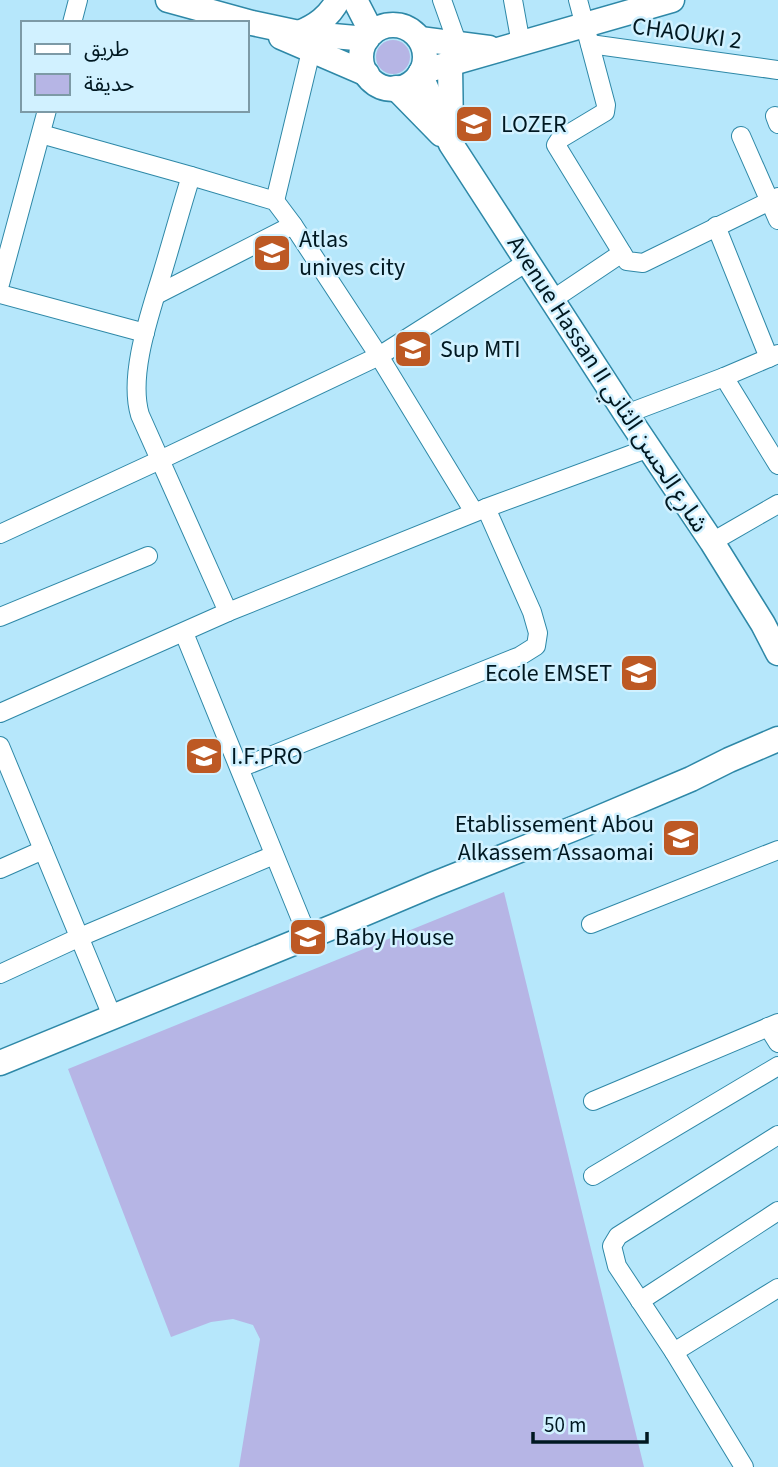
<svg xmlns="http://www.w3.org/2000/svg" width="778" height="1467" font-family="'Source Sans 3','Noto Sans Arabic',sans-serif">
  <style>
    .green { fill: #b6b5e5 }
    .lines { fill: none; stroke-linecap: round; stroke-linejoin: round }
    .street-casing { stroke: #2e88a7; stroke-width: 20 }
    .secondary-casing { stroke: #2e88a7; stroke-width: 27 }
    .street { stroke: #fff; stroke-width: 18 }
    .secondary { stroke: #fff; stroke-width: 24 }
    .labels { text-anchor: middle; stroke-width: 5; stroke-linejoin: round; paint-order: stroke }
    .street-label { font-size: 24px; fill: #001821; stroke: #d1f1ff }
    .poi-label { font-size: 24px; fill: #001821; stroke: #d1f1ff; text-anchor: start }
  </style>
  <rect width="100%" height="100%" fill="#b6e7fb"/>
  <!-- green -->
  <g class="green">
    <circle cx="393" cy="57" r="17"/>
    <path d="M504,892L644,1467H239L260,1339L253,1325L233,1319L211,1322L171,1337L68,1069Z"/>
  </g>
  <g class="lines">
    <defs>
      <g id="street">
        <path d="M442,0L458,45"/>
        <path d="M513,0L521,44"/>
        <path d="M578,0L606,105L605,112L560,139L556,145L627,261L643,263L778,197"/>
        <path d="M72,23L78,0"/>
        <path d="M590,44L778,70"/>
        <path d="M775,116L778,124"/>
        <path d="M41,134L191,176L275,201L293,225L379,356L474,512"/>
        <path d="M741,136L778,220"/>
        <path d="M191,176C181,208 172,241 162,274C150,314 128,375 140,415L228,612"/>
        <path d="M275,201L311,51"/>
        <path d="M716,226L769,358"/>
        <path d="M0,284L47,110"/>
        <path d="M0,294L145,333"/>
        <path d="M156,295L293,225"/>
        <path d="M552,300L622,253"/>
        <path d="M724,377L778,465"/>
        <path d="M626,414L724,377L778,354"/>
        <path d="M0,534L160,460L379,356L527,262"/>
        <path d="M712,542L778,504"/>
        <path d="M0,617L148,556"/>
        <path d="M184,633L308,937"/>
        <path d="M0,713L228,612L486,508L649,448"/>
        <path d="M0,746L112,1016"/>
        <path d="M240,768L520,656L536,646L538,633L532,612L486,508"/>
        <path d="M0,869L43,850"/>
        <path d="M591,924L778,850"/>
        <path d="M0,974L80,937L274,855"/>
        <path d="M768,1027L778,1043"/>
        <path d="M593,1101L778,1023"/>
        <path d="M593,1176L778,1066"/>
        <path d="M640,1301L778,1211"/>
        <path d="M674,1352L778,1288"/>
        <path d="M744,1467L674,1352L617,1266L612,1246L618,1236L778,1135"/>
      </g>
      <g id="secondary">
        <path d="M168,0L252,23L299,33L367,39"/>
        <path d="M355,0L372,33"/>
        <circle cx="393" cy="57" r="32"/>
        <path d="M299,33C316,26 329,17 338,0"/>
        <path d="M281,37L367,74"/>
        <path d="M420,39L489,48"/>
        <path d="M450,65L451,133"/>
        <path d="M421,72L672,0"/>
        <path d="M420,74L451,144L626,414L712,542L763,624L778,653"/>
        <path d="M396,88L441,134"/>
        <path d="M0,1063L335,926L432,885L580,826L691,779L729,760L778,739"/>
      </g>
    </defs>
    <!-- street casing -->
    <use href="#street" class="street-casing"/>
    <!-- secondary casing -->
    <use href="#secondary" class="secondary-casing"/>
    <!-- street -->
    <use href="#street" class="street"/>
    <!-- secondary -->
    <use href="#secondary" class="secondary"/>
  </g>
  <!-- icons -->
  <defs>
    <symbol id="university-square" viewBox="-11 -11 22 22"><rect x="-9" y="-9" width="18" height="18" rx="4" fill="#bd5924" stroke="#d1f1ff"/><path d="M0-5L7-2L0 1L-7-2ZM-4 1L0 2.5L4 1V4Q0 6-4 4Z" fill="#fff"/></symbol>
  </defs>
  <g fill-rule="evenodd">
    <use href="#university-square" x="452" y="102" width="44" height="44"/>
    <use href="#university-square" x="250" y="231" width="44" height="44"/>
    <use href="#university-square" x="391" y="327" width="44" height="44"/>
    <use href="#university-square" x="617" y="651" width="44" height="44"/>
    <use href="#university-square" x="182" y="734" width="44" height="44"/>
    <use href="#university-square" x="659" y="816" width="44" height="44"/>
    <use href="#university-square" x="286" y="915" width="44" height="44"/>
  </g>
  <g class="labels">
    <!-- street labels -->
    <g class="street-label">
      <text transform="translate(687 33) rotate(8)" y="8">CHAOUKI 2</text>
      <text transform="translate(608 384) rotate(57)" y="8">Avenue Hassan II شارع الحسن الثاني</text>
    </g>
    <!-- poi labels -->
    <g class="poi-label">
      <text x="501" y="132">LOZER</text>
      <text x="299" y="247">Atlas<tspan x="299" dy="28">unives city</tspan></text>
      <text x="440" y="357">Sup MTI</text>
      <text x="612" y="681" text-anchor="end">Ecole EMSET</text>
      <text x="231" y="764">I.F.PRO</text>
      <text x="654" y="832" text-anchor="end">Etablissement Abou<tspan x="654" dy="28">Alkassem Assaomai</tspan></text>
      <text x="335" y="945">Baby House</text>
    </g>
  </g>
  <!-- legend -->
  <rect x="21" y="21" width="228" height="91" fill="#d1f1ff" stroke="#7d9aa6" stroke-width="2"/>
  <rect x="35" y="44" width="35" height="10" fill="#ffffff" stroke="#7d9aa6" stroke-width="2"/>
  <text x="84" y="56" font-size="21" fill="#001821">طريق</text>
  <rect x="35" y="74" width="35" height="21" fill="#b6b5e5" stroke="#7d9aa6" stroke-width="2"/>
  <text x="84" y="91" font-size="21" fill="#001821">حديقة</text>
  <!-- scale -->
  <path d="M533 1432v10h114v-10" fill="none" stroke="#001821" stroke-width="3.5"/>
  <text x="544" y="1432" font-size="21" fill="#001821" stroke="#d1f1ff" stroke-width="5" paint-order="stroke">50 m</text>
</svg>
